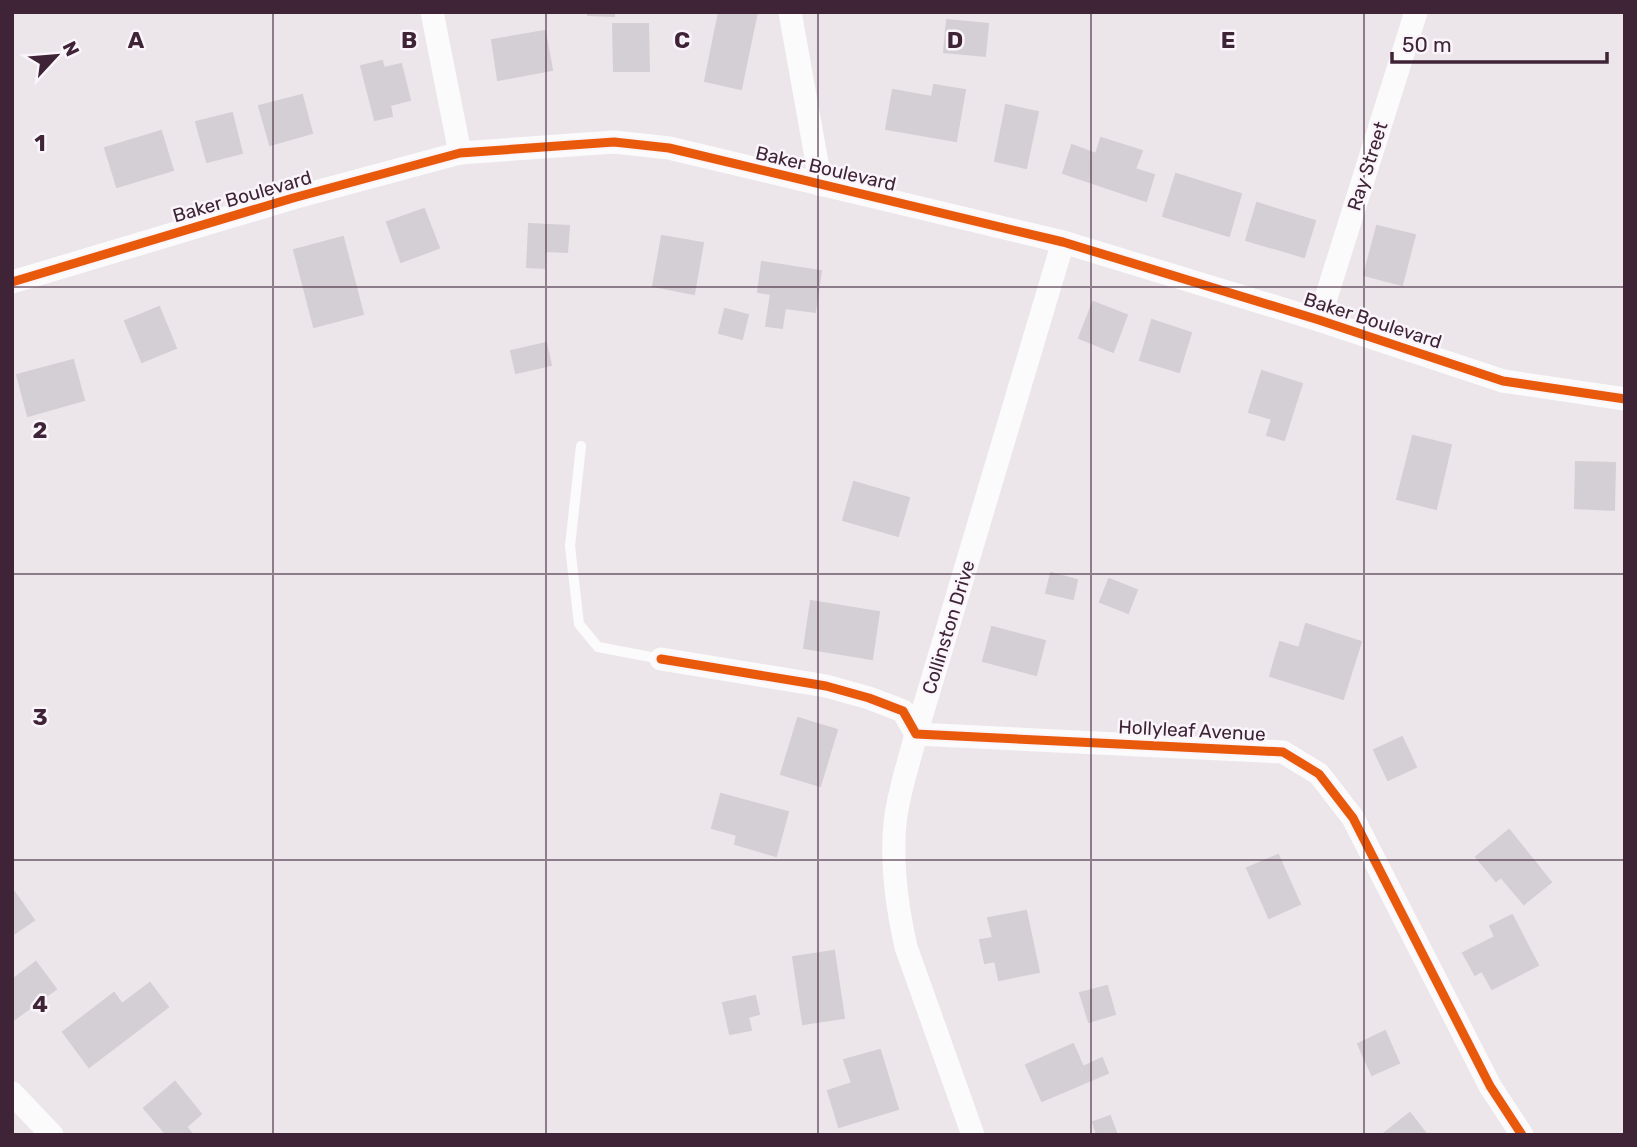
<svg xmlns="http://www.w3.org/2000/svg" width="1637" height="1147" font-family="Rubik,sans-serif">
  <style>
    .building { fill: #d4cfd4; stroke: #d5cfd4; stroke-width: 2 }
    .lines { fill: none; stroke-linecap: round; stroke-linejoin: round }
    .lane { stroke: #fcfbfc; stroke-width: 10 }
    .street { stroke: #fcfbfc; stroke-width: 23 }
    .cycleway-casing { stroke: #faf5fa; stroke-width: 13 }
    .cycleway { stroke: #e8590c; stroke-width: 9 }
    .grid { fill: none; stroke: #3f2438; stroke-width: 2; stroke-opacity: 0.55 }
    .labels { text-anchor: middle; stroke-width: 5; stroke-linejoin: round; paint-order: stroke }
    .street-label { font-size: 19px; fill: #3f2438; stroke: #faf5fa }
    .grid-label { font-size: 23px; text-anchor: middle; font-weight: bold; fill: #3f2438; stroke: #faf5fa; stroke-width: 5; stroke-linejoin: round; paint-order: stroke }
  </style>
  <rect width="100%" height="100%" fill="#ece6eb"/>
  <!-- building -->
  <g class="building">
    <path d="M588,12H614V16L588,15Z"/>
    <path d="M719,12H757L741,89L705,81Z"/>
    <path d="M947,20L988,24L985,56L944,52Z"/>
    <path d="M613,24H648L649,71H614Z"/>
    <path d="M545,31L552,70L498,80L492,40Z"/>
    <path d="M382,61L384,68L401,64L410,100L390,105L392,116L375,120L361,66Z"/>
    <path d="M934,85L965,90L956,141L886,129L893,90L932,97Z"/>
    <path d="M302,95L312,133L270,145L259,106Z"/>
    <path d="M1006,105L1038,112L1026,168L995,161Z"/>
    <path d="M232,113L242,153L207,162L196,122Z"/>
    <path d="M161,131L173,170L117,187L105,148Z"/>
    <path d="M1101,138L1142,151L1135,169L1154,175L1146,201L1063,173L1072,145L1096,154Z"/>
    <path d="M1176,174L1241,194L1229,236L1163,216Z"/>
    <path d="M1257,203L1315,221L1304,257L1246,240Z"/>
    <path d="M424,209L439,248L401,262L387,222Z"/>
    <path d="M529,224L569,226L567,252L545,251L544,268L527,267Z"/>
    <path d="M1377,226L1415,235L1402,285L1364,275Z"/>
    <path d="M662,236L703,243L694,294L653,286Z"/>
    <path d="M343,237L363,314L314,327L294,250Z"/>
    <path d="M762,262L821,271L815,312L785,308L782,328L766,326L771,294L758,292Z"/>
    <path d="M1093,302L1127,315L1113,352L1079,338Z"/>
    <path d="M159,307L176,348L142,362L125,321Z"/>
    <path d="M725,309L748,315L742,339L719,333Z"/>
    <path d="M1152,320L1191,333L1179,372L1140,360Z"/>
    <path d="M546,343L551,365L516,373L511,351Z"/>
    <path d="M73,360L84,400L28,416L17,375Z"/>
    <path d="M1262,371L1302,384L1284,440L1267,435L1272,419L1249,412Z"/>
    <path d="M1413,436L1451,445L1436,509L1397,499Z"/>
    <path d="M1576,462L1615,463L1614,510L1575,508Z"/>
    <path d="M854,482L909,498L898,536L843,520Z"/>
    <path d="M1051,573L1077,580L1073,599L1046,593Z"/>
    <path d="M1109,579L1137,590L1128,613L1100,602Z"/>
    <path d="M811,601L879,612L872,659L804,648Z"/>
    <path d="M1306,624L1361,642L1343,699L1270,676L1280,642L1299,648Z"/>
    <path d="M992,627L1045,641L1036,675L983,661Z"/>
    <path d="M798,718L837,730L820,786L781,774Z"/>
    <path d="M1402,737L1416,767L1388,780L1374,750Z"/>
    <path d="M721,794L788,812L776,856L735,844L737,835L712,828Z"/>
    <path d="M1509,830L1551,882L1524,904L1501,877L1496,881L1476,857Z"/>
    <path d="M1278,855L1300,904L1269,918L1247,868Z"/>
    <path d="M12,889L34,920L12,935Z"/>
    <path d="M1026,911L1039,972L999,980L995,961L985,963L980,940L993,938L988,918Z"/>
    <path d="M1512,915L1538,965L1492,989L1482,971L1475,975L1463,953L1495,937L1490,926Z"/>
    <path d="M834,951L844,1018L803,1024L793,957Z"/>
    <path d="M36,962L56,989L12,1021V980Z"/>
    <path d="M150,983L168,1007L89,1067L63,1032L114,993L122,1004Z"/>
    <path d="M1107,986L1115,1014L1089,1022L1080,993Z"/>
    <path d="M755,996L759,1014L748,1017L751,1030L730,1034L723,1003Z"/>
    <path d="M1385,1031L1399,1063L1372,1075L1358,1044Z"/>
    <path d="M1073,1044L1083,1067L1102,1058L1108,1073L1042,1101L1026,1065Z"/>
    <path d="M880,1050L898,1109L839,1127L828,1091L852,1083L844,1060Z"/>
    <path d="M175,1082L201,1114L186,1127L193,1135H167L144,1108Z"/>
    <path d="M1410,1113L1427,1135H1382Z"/>
    <path d="M1110,1116L1117,1135H1097L1093,1122Z"/>
  </g>
  <g class="lines">
    <!-- lane -->
    <path class="lane" d="M581,446L570,546L579,624L598,647L661,659"/>
    <!-- street -->
    <g class="street">
      <path d="M432,12L460,153"/>
      <path d="M790,12L821,185"/>
      <path d="M12,282L293,198L460,153L614,142L669,148L1063,242L1319,320L1503,381L1625,399"/>
      <path d="M1319,320L1416,12"/>
      <path d="M661,659L826,686L869,698L903,711L916,734L1283,752L1319,774L1353,818L1490,1086L1522,1135"/>
      <path d="M12,1093L52,1135"/>
      <path d="M973,1135L906,947C897,907 891,864 895,823C898,793 909,763 916,734L1063,242"/>
    </g>
    <defs>
      <g id="cycleway">
        <path d="M12,282L293,198L460,153L614,142L669,148L1063,242L1319,320L1503,381L1625,399"/>
        <path d="M661,659L826,686L869,698L903,711L916,734L1283,752L1319,774L1353,818L1490,1086L1522,1135"/>
      </g>
    </defs>
    <!-- cycleway casing -->
    <use href="#cycleway" class="cycleway-casing"/>
    <!-- cycleway -->
    <use href="#cycleway" class="cycleway"/>
  </g>
  <!-- grid -->
  <path class="grid" d="M273,12V1135M546,12V1135M818,12V1135M1091,12V1135M1364,12V1135M12,287H1625M12,574H1625M12,860H1625"/>
  <g class="labels">
    <!-- street labels -->
    <g class="street-label">
      <text transform="translate(1367 166) rotate(-72)" y="7">Ray Street</text>
      <text transform="translate(826 168) rotate(13)" y="7">Baker Boulevard</text>
      <text transform="translate(242 196) rotate(-16)" y="7">Baker Boulevard</text>
      <text transform="translate(1373 320) rotate(18)" y="7">Baker Boulevard</text>
      <text transform="translate(948 627) rotate(-73)" y="7">Collinston Drive</text>
      <text transform="translate(1192 730) rotate(3)" y="7">Hollyleaf Avenue</text>
    </g>
  </g>
  <g class="grid-label">
    <text x="136" y="48">A</text>
    <text x="409" y="48">B</text>
    <text x="682" y="48">C</text>
    <text x="955" y="48">D</text>
    <text x="1228" y="48">E</text>
    <text x="40" y="151">1</text>
    <text x="40" y="438">2</text>
    <text x="40" y="725">3</text>
    <text x="40" y="1012">4</text>
  </g>
  <!-- border -->
  <rect width="1637" height="1147" fill="none" stroke="#3f2438" stroke-width="28"/>
  <!-- north arrow -->
  <g transform="translate(56 56) rotate(64)" stroke="#faf5fa" stroke-width="5" paint-order="stroke">
  <path d="M0-5L12 26L0 18L-12 26Z" fill="#3f2438"/>
  <text y="-10" font-size="19" font-weight="bold" text-anchor="middle" fill="#3f2438">N</text>
  </g>
  <!-- scale -->
  <path d="M1392 52v10h215v-10" fill="none" stroke="#3f2438" stroke-width="3.5"/>
  <text x="1402" y="52" font-size="21" fill="#3f2438" stroke="#faf5fa" stroke-width="5" paint-order="stroke">50 m</text>
</svg>
